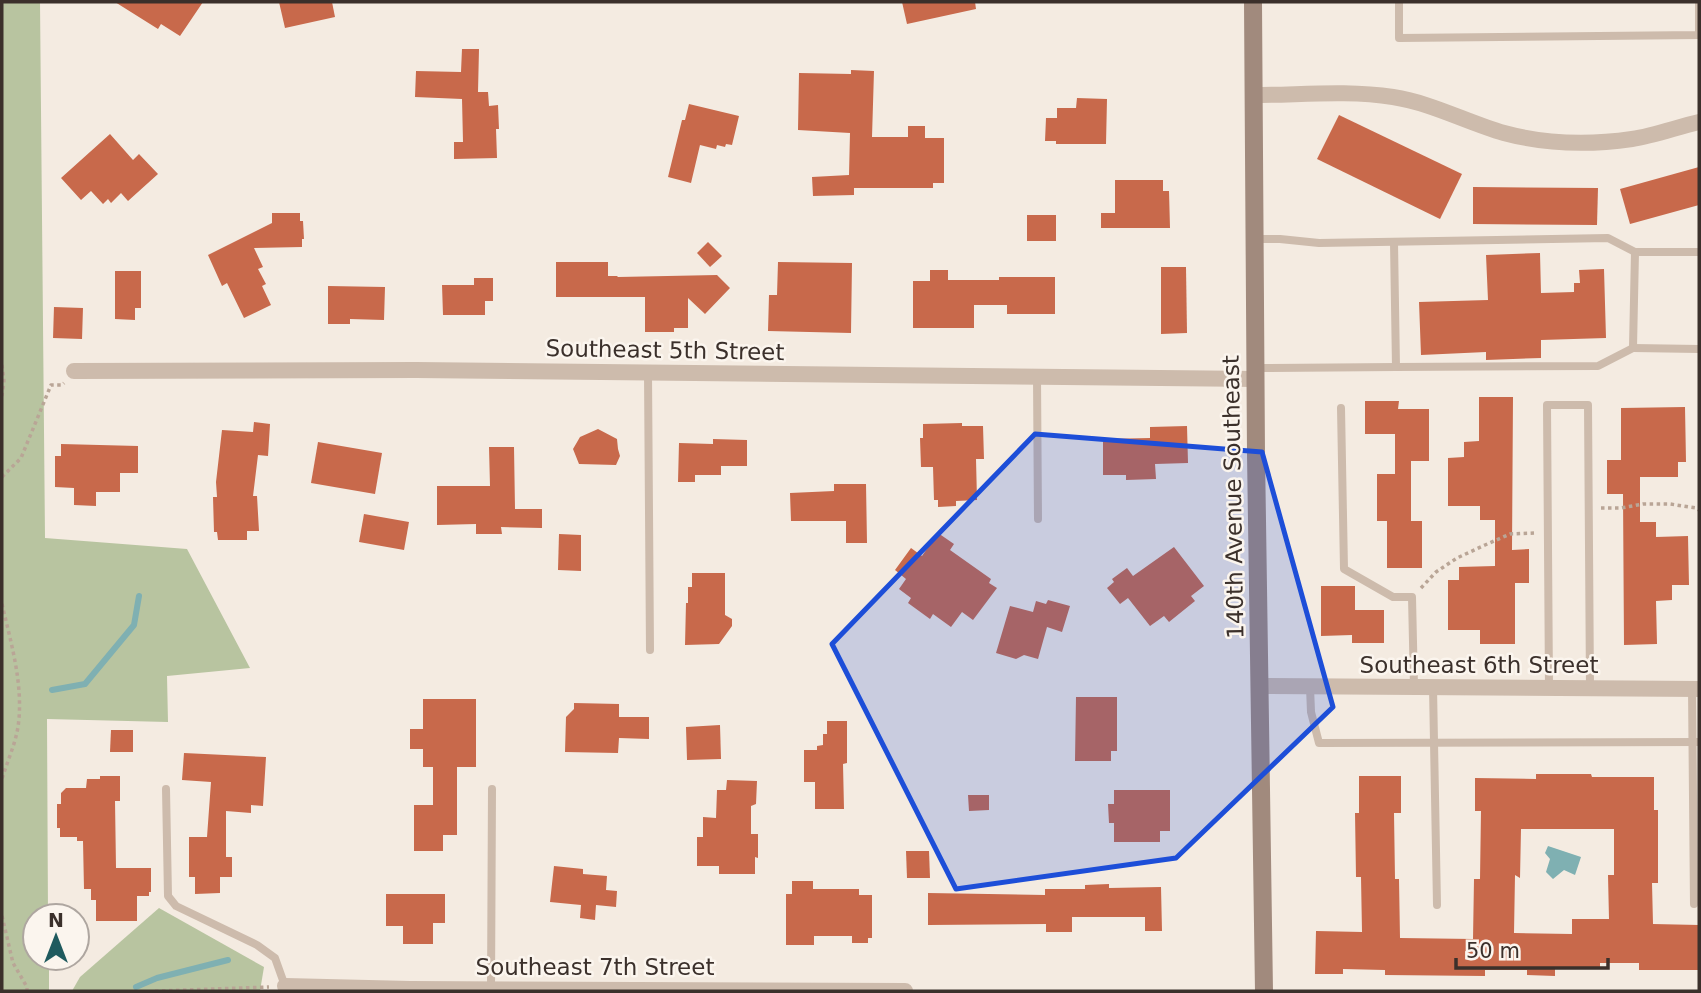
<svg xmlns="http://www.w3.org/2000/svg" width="1701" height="993" font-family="'DejaVu Sans',sans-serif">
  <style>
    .green { fill: #b8c4a0 }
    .water { fill: #7fb0b2 }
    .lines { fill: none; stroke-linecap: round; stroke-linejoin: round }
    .stream { stroke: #7fb0b2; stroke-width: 6 }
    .building { fill: #c8694b; fill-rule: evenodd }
    .path { stroke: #b9a596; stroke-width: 3.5; stroke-dasharray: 3.5 3.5; stroke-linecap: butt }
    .lane { stroke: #cdbbac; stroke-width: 8 }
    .street { stroke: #cdbbac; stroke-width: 16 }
    .secondary { stroke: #a18a7d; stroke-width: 18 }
    .marked { fill: #1d4ed8; fill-opacity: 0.2; stroke: #1d4ed8; stroke-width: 5; stroke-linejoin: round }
    .labels { text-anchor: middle; stroke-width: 5; stroke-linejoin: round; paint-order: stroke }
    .street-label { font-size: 23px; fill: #3b302b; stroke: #fbf5ee }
  </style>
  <rect width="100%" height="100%" fill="#f4ebe1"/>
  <!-- green -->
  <g class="green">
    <path d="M2,2H40L45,538L187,549L250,668L167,676L168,722L47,719L48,916H35V958H49V991H2Z"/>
    <path d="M159,908L264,967L260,991H72L80,977Z"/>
  </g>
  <!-- water -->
  <path class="water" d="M1548,846L1581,857L1575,875L1564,870L1553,879L1546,872L1550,859L1545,853Z"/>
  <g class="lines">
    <!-- stream -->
    <g class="stream">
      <path d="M52,690L85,684L134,625L139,596"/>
      <path d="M136,987L157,978L228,960"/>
    </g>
  </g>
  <!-- building -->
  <g class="building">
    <path d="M115,2H203L180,36L161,24L158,29Z"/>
    <path d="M279,2H332L335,17L285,28Z"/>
    <path d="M902,2H975L976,9L907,24Z"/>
    <path d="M462,49H479L478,92H488L489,106L498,105L499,129H496L497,158L454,159V142H463L462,99L415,97L416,71L461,72Z"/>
    <path d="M851,70L874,71L872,137H908V126H925V138H944V183H933V188H854V195L813,196L812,177L849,175L850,133L798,130L799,73L851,74Z"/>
    <path d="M1077,98L1107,99L1106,144H1056V141H1045L1046,118H1057V108H1076Z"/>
    <path d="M689,104L739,116L732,145L726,144L725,147L717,145L716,149L700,145L691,183L668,177L682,120H685Z"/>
    <path d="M1339,115L1462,174L1440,219L1317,159Z"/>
    <path d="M110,134L133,160L139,154L158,174L128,201L121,193L111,203L108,199L103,204L91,191L81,200L61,178Z"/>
    <path d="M1699,167V205L1630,224L1620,189Z"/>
    <path d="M1115,180H1163V191H1169L1170,228H1101V213H1115Z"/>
    <path d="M1473,187L1598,188L1597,225L1473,224Z"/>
    <path d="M272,213H300V221H303L304,239H302V247L254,248L263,267L258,269L266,284L262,286L271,305L244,318L227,283L222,286L208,255L272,223Z"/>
    <rect x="1027" y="215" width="29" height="26"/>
    <path d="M708,242L722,256L710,267L697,253Z"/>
    <path d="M1540,253L1541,293L1574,292V283H1580L1579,270L1604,269L1606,338L1541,340V358L1486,360V352L1421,355L1419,302L1488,300L1486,255Z"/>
    <path d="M556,262H608V276H617L618,277L717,275L730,288L705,314L688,298V328H674V332H645V297H556Z"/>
    <path d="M778,262L852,263L851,333L768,331L769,295H777Z"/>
    <path d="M1161,267H1186L1187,333L1161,334Z"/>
    <path d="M930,270H948V280H999V277H1055V314H1007V305H974V328H913V281H930Z"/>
    <path d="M115,271H141V308H135V320L115,319Z"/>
    <path d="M474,278H493V301H485V315H443L442,285H474Z"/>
    <path d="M328,286L385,287L384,320L350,319V324H328Z"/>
    <path d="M54,307L83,308L82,339L53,338Z"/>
    <path d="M1479,397H1513L1512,550L1529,549V583H1515V644H1480V630H1448V580H1459V567L1495,566V520H1480V506H1448V458L1464,457V442L1479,441Z"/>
    <path d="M1365,401H1399L1398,409H1429V461H1411V521H1422V568H1387V521H1377V474H1395V434H1365Z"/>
    <path d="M1685,407L1686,462H1678V477H1640V522H1656V537L1688,536L1689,585H1672V600L1656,601L1657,644L1624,645L1623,494H1607V460H1621V408Z"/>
    <path d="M254,422L270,424L268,456L258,455L253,496H257L259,531H247V540H218L217,532H214L213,497H217L216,482L222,430L253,432Z"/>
    <path d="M962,423V426H983L984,459H976L977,500L956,501V506L938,507V500H934L933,467H921L920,438H923V424Z"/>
    <path d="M1187,426L1188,463L1155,464L1156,479L1126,480V475H1103V439L1150,438V427Z"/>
    <path d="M598,429L617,439L618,449L620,456L616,465L579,464L573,449L580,437Z"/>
    <path d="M713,439L747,440V466H721V475H695V482H678L679,443L713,444Z"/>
    <path d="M318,442L382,453L375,494L311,483Z"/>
    <path d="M61,444L138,446V473H120V492H96V506L74,505V488L55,487V456H61Z"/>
    <path d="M489,447H514L515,509H542V528L501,527L502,534H476V524L437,525V486H490Z"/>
    <path d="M834,484H866L867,543H846V521H791L790,493L834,491Z"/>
    <path d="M364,514L409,522L404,550L359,542Z"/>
    <path d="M938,533L954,544L950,550L991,579L989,583L997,588L973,620L962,612L951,627L933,614L930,619L908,603L911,598L899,589L906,579L895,570L911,548L922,556Z"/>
    <path d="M559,534L581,535V571L558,570Z"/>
    <path d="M1174,547L1204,586L1191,596L1195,601L1169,622L1164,616L1150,626L1128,598L1120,604L1107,588L1114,582L1112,579L1127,568L1133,576Z"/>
    <path d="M692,573H725V615L732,619V626L719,644L685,645L686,603H688V587H692Z"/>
    <path d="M1321,586H1355V610H1384V643H1352V635L1321,636Z"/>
    <path d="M1048,600L1070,606L1062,632L1047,627L1038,659L1024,655L1016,659L996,653L1010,606L1033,612L1036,601L1046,604Z"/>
    <path d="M1076,697H1117V751H1111V761H1075Z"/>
    <path d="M423,699H476V767H457V835H443V851H414V805H433V767H423V749H410V729H423Z"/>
    <path d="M574,703L619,704V717H649V739L619,738L618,753L565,752L566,717L574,709Z"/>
    <path d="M827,721H847V763L843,764L844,809H815V782H804V750H817V746L823,745V734H827Z"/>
    <path d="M720,725L721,759L687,760L686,727Z"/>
    <path d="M111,730H133V752H110Z"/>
    <path d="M184,753L266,757L263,806L251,805V813L226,811V857H232V877H220V893L195,894V877H189V837H207L211,782L182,780Z"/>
    <path d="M1536,774H1591L1592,777H1654V810H1658V883H1652L1653,924L1699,925V970H1639V963H1600V968H1555V976L1527,975V970H1485V976L1385,975V970L1343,969V974H1315L1316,931L1362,932L1361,877H1356L1355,813H1359V776H1401V813H1394L1395,879H1399L1400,938L1473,939L1474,879H1480L1481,811H1475V778L1536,779ZM1521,829H1614V875H1608L1609,919H1572V934L1514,933L1515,875L1520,878Z"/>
    <path d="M100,776H120V801H115L116,868H151V892H149V896H137V921H96V900H91V889H84L83,841H77V837H60V828H57V804H61V793L66,788H86L87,779H100Z"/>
    <path d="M727,780L757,781L756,804L751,806V834H758V858L755,857V874H719V866H697V837H703V817L716,818L717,790H726Z"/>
    <path d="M1114,790H1170V831H1160V842H1114V823H1109L1108,804H1114Z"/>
    <path d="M968,795H989V810L969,811Z"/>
    <path d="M906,851H929L930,878H907Z"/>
    <path d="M554,866L583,869V874L607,876L606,890L617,891L616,907L596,905L595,920L580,918L581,905L550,902Z"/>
    <path d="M792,881H813V889H859V895H872V938H868V943H852V936H814V945H786V894H792Z"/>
    <path d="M1109,884V888L1161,887L1162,931H1145V917H1072V932H1046V924L928,925V893L1045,895V889H1085V885Z"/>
    <path d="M386,894H445V923H433V944H403V926H386Z"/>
  </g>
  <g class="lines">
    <!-- path -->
    <g class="path">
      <path d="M2,365L4,381L2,396"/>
      <path d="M2,477L21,458L51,385H62L64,383"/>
      <path d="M1601,508H1621L1643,504H1670L1696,508L1699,510"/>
      <path d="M1421,588L1436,572L1457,558L1485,545L1510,534L1534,533"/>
      <path d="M2,604C11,643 24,686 18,727C15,745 7,762 2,779"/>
      <path d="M2,916L13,963L27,987V991"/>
      <path d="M155,991L269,987"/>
    </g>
    <!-- lane -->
    <g class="lane">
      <path d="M1399,2V38L1699,35V2"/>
      <path d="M1255,239H1280L1319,243L1608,238L1635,252H1699"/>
      <path d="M1394,242L1396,367L1598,366L1633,348L1635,252"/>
      <path d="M1633,348L1699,349"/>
      <path d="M1256,368L1396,367"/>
      <path d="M648,373L650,650"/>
      <path d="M1037,377L1038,519"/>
      <path d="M1341,408L1344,569L1393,597H1412L1414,687"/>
      <path d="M1310,687L1311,712L1319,743L1699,742"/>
      <path d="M1433,687L1437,905"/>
      <path d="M1549,688L1547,405H1588L1590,688"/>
      <path d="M1692,689L1694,904"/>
      <path d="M166,789L168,896L176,906L257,945L275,958L285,986"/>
      <path d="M491,989L492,789"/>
    </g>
    <!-- street -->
    <g class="street">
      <path d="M1254,95C1300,95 1347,90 1393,97C1432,103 1466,122 1504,133C1545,144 1591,145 1632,139C1654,136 1677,127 1699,122"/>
      <path d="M74,371L416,370L1256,379"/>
      <path d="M1259,686L1699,689"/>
      <path d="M285,986L410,989L905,991"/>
    </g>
    <!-- secondary -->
    <path class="secondary" d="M1253,2L1256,454L1264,991"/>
  </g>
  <!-- marked area -->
  <path class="marked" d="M1035,434L1262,452L1333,707L1176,858L956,889L832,644Z"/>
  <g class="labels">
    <!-- street labels -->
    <g class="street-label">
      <text transform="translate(665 350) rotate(1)" y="8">Southeast 5th Street</text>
      <text transform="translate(1233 497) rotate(-91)" y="8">140th Avenue Southeast</text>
      <text x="1479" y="673">Southeast 6th Street</text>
      <text x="595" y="975">Southeast 7th Street</text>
    </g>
  </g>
  <!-- border -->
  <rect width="1701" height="993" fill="none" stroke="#3b302b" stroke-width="7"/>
  <!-- north arrow -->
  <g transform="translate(56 937)"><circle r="33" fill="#fbf5ee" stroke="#aea6a0" stroke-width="2"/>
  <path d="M0-5L12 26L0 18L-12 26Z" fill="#1f5a5e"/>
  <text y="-10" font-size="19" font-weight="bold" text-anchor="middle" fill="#3b302b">N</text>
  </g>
  <!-- scale -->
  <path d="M1456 958v10h152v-10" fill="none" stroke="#3b302b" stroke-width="3.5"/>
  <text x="1466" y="958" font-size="21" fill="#3b302b" stroke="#fbf5ee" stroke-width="5" paint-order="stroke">50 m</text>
</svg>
